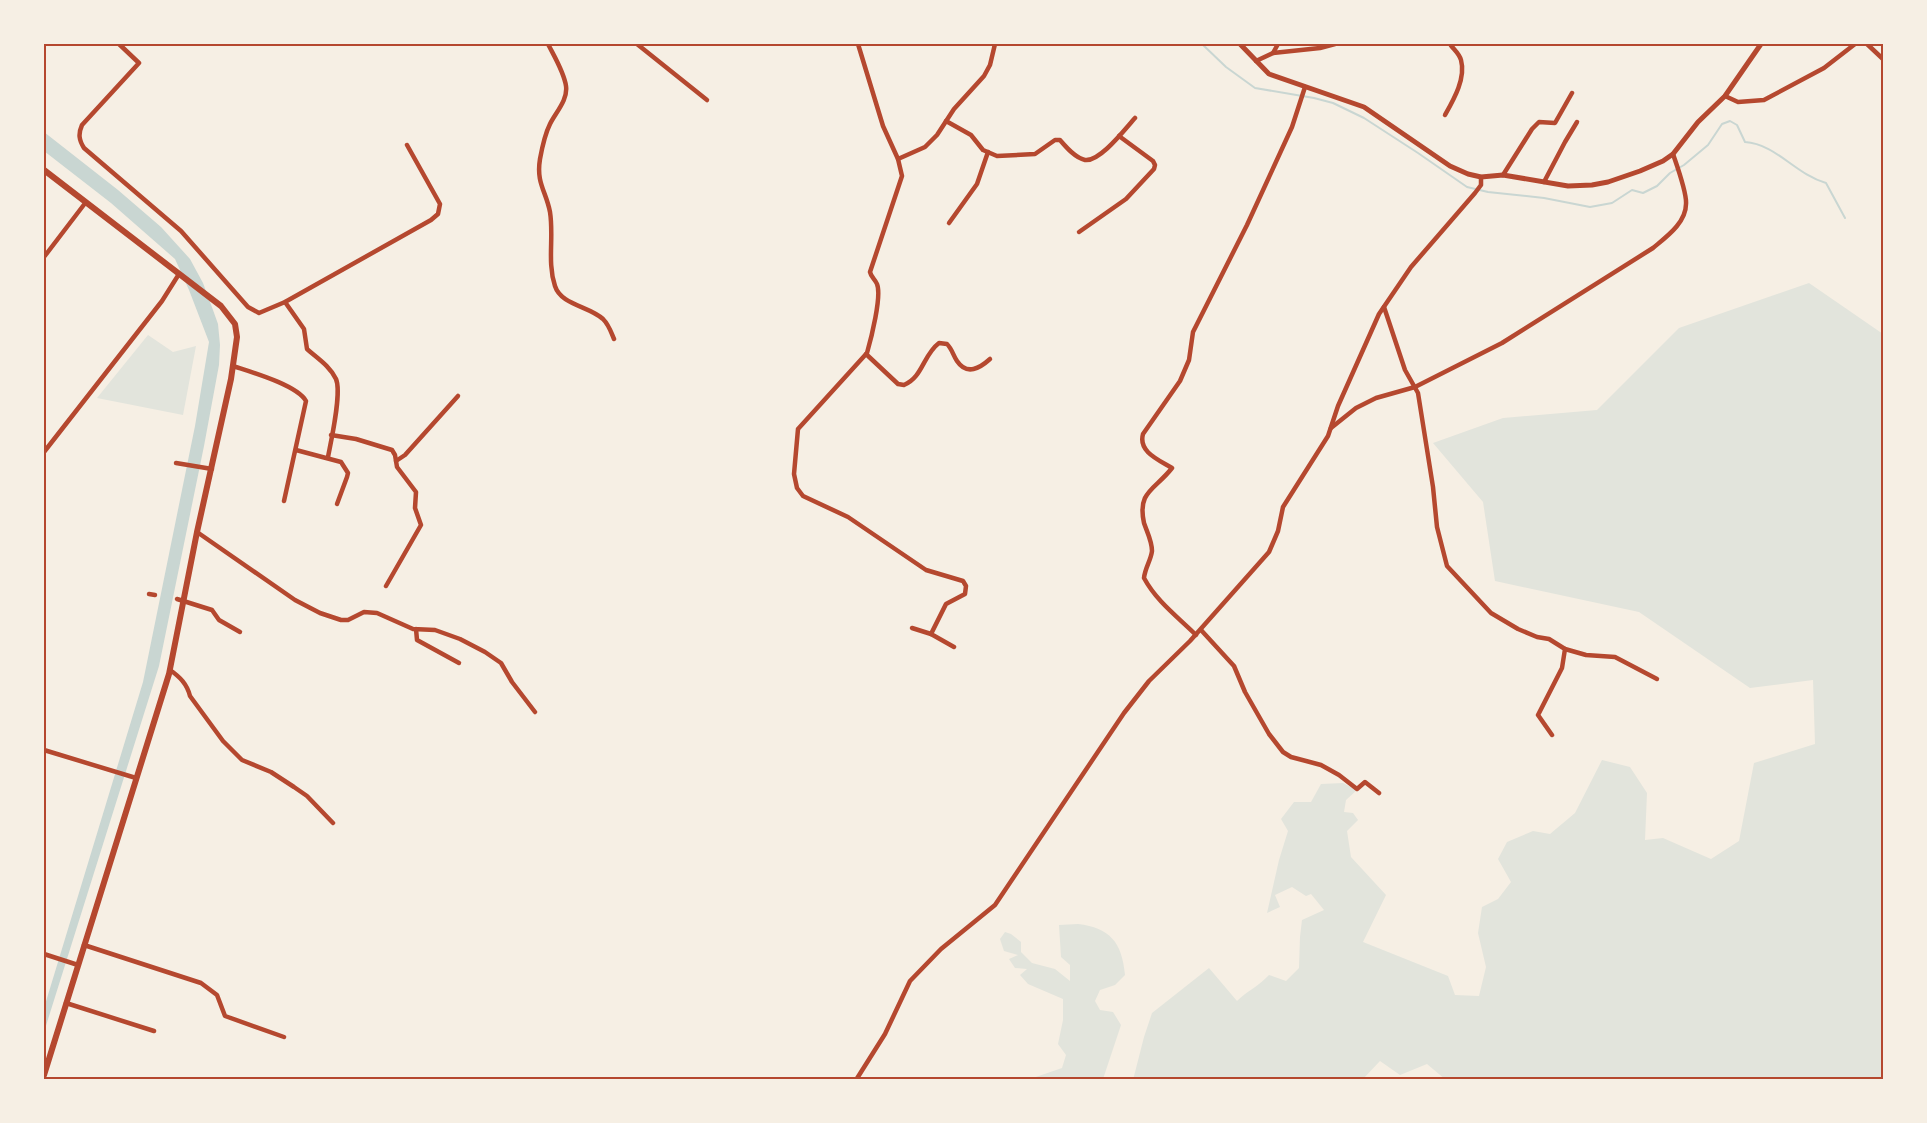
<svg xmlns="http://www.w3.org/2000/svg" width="1927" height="1123" font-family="'IBM Plex Sans',sans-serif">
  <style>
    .green { fill: #e2e4dc }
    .water { fill: #c9d6d2 }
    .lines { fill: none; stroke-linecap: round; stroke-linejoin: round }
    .stream { stroke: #c9d6d2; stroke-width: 2 }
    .minor { stroke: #b5482f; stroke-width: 4.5 }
    .tertiary { stroke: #b5482f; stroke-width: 5 }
    .secondary { stroke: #b5482f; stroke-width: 6 }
    .neatline { fill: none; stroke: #b5482f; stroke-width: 2 }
  </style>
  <rect width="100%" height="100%" fill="#f6efe4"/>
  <!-- green -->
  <g class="green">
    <path d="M1809,283L1883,334V1079L1446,1080L1427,1064L1400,1075L1380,1061L1363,1079L1133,1080L1144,1037L1152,1013L1209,968L1237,1001C1247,991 1259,986 1269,975L1286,981L1299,968L1300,937L1302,920L1324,910L1311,894L1306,896L1292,887L1275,895L1280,907L1267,913L1279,860L1288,831L1281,819L1294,802H1311L1321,784L1343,783L1357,790L1346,800L1344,812L1353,813L1358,820L1347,831L1351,857L1386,895L1363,942L1448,976L1455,995L1479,996L1486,967L1478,933L1482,907L1498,899L1511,882L1498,859L1507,842L1533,831L1550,834L1575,813L1602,760L1630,767L1647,793L1645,840L1663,838L1711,859L1739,841L1754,763L1815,744L1813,680L1750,688L1639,612L1495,581L1483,502L1433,443L1503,418L1597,410L1679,328Z"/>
    <path d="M148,335L173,352L196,346L183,415L97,398Z"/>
    <path d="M1078,924C1110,928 1122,942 1125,975L1115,985L1100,990L1095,1001L1100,1010L1113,1012L1121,1025L1103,1079H1030L1062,1068L1066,1055L1058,1044L1063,1020V999L1028,984L1020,975L1027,969L1015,968L1009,959L1018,955L1004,951L1000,939L1005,932L1011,934L1021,942V952L1032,963L1055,969L1070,981V965L1061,957L1059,925Z"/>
  </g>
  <!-- water -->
  <path class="water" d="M44,132L118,190L161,227L190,259L203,283L213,310L218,324L220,345L219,365L204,446L159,666L44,1032V1008L143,682L195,426L209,342L189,290L175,259L111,203L44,151Z"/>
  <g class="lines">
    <!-- stream -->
    <path class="stream" d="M1202,44L1226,67L1255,88L1314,98L1333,103L1364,118L1418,153L1467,187L1488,192L1544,198L1590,207L1612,203L1632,190L1643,193L1657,186L1670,173L1684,165L1708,145L1722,124L1730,121L1737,125L1745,142C1776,144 1795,174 1826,183L1845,218"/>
    <!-- minor -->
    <g class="minor">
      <path d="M119,44L139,63L82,125C78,134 79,140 84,148L181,231L248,307L259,313L285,302L431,220L438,214L440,204L407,145"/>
      <path d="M548,44C554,56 564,72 566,86C568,100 556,112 550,124C545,134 542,148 540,159C536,183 546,191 550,212C554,237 547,262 555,286C561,305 589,306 603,319C609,325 611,332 614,339"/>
      <path d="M637,44L707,100"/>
      <path d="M858,44L883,126L898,159L902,176L870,272C871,277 875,279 877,284C882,296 871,339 867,353L798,429L794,474L797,488L803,496L848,517L926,570L963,581L966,586L965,594L946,604L931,634L954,647"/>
      <path d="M1867,44L1884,60"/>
      <path d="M1273,53L1278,44"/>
      <path d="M1256,61L1273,53L1320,48L1335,44"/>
      <path d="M1725,96L1738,102L1764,100L1824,68L1855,44"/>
      <path d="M1445,115C1454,99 1466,78 1461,60C1459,53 1453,49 1450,44"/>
      <path d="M946,121L971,135L983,150L997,156L1035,154L1055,140H1060C1066,147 1075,158 1085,160C1100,162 1125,129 1135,118"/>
      <path d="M898,159L925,147L937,135L954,109L984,76L990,65L995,44"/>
      <path d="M1503,175L1532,129L1539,122L1555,123L1572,93"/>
      <path d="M1544,182L1565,142L1577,122"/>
      <path d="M949,223L977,184L988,152"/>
      <path d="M1079,232L1126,199L1154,169L1155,165L1153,161L1119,136"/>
      <path d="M44,257L86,202"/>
      <path d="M285,302L304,329L307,349C317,358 330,366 336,379C342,393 331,441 328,457"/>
      <path d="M1384,307L1405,370L1418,393L1433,487L1437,527L1447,566L1491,613L1518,629L1537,637L1549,639L1565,649L1562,668L1538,715L1552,735"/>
      <path d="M866,354L898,384L904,385C923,377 923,355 939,343L947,344C952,349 953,355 957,361C967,376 980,368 990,359"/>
      <path d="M233,366C251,372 297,385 306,401L284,501"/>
      <path d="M1331,428L1356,408L1376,398L1415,387L1502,343L1653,248C1666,237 1686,223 1686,204C1687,193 1677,166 1673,154"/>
      <path d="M331,435L356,439L392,450L395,455L397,467L416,492L415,508L421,525L386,586"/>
      <path d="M296,450L341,462L348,473L347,477L337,504"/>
      <path d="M44,452L162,301L179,274"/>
      <path d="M396,461L405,455L458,396"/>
      <path d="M176,463L212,469"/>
      <path d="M197,532L295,600L320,613L341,620H348L364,612L377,613L413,629L435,630L460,639L485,652L501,663L512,682L535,712"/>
      <path d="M149,594L155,595"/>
      <path d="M177,599L212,610L219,620L240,632"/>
      <path d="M912,628L931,634"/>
      <path d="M416,629L417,640L459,663"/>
      <path d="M1201,630L1234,666L1245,692L1269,734L1283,752L1291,757L1321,765L1339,775L1357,789L1365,782L1379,793"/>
      <path d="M1196,635C1178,617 1157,602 1144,578C1145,568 1151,560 1152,551C1152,541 1147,532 1144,523C1137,491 1155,490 1172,468C1159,460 1138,452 1143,434L1180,381L1189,360L1193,332L1247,225L1292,127L1305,87"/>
      <path d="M1565,649L1586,655L1615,657L1657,679"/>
      <path d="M170,670C180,677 187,684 190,696L223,741L242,760L271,772L294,787L307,796L333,823"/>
      <path d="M44,750L136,778"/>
      <path d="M84,945L201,983L217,995L225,1016L284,1037"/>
      <path d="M44,954L78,965"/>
      <path d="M66,1003L154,1031"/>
      <path d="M856,1080L885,1034L910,981L941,949L995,905L1124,713L1149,681L1190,641L1269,552L1278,531L1283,507L1328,436L1338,406L1379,314L1411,267L1475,193L1481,185V177"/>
    </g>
    <!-- tertiary -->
    <path class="tertiary" d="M1240,44L1269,74L1364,107L1450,166L1468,174L1481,177L1503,175L1568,186L1592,185L1608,182L1640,171L1663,161L1673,154L1698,122L1725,96L1761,44"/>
    <!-- secondary -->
    <path class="secondary" d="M44,170L221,306L235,324L237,337L231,379L197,532L169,674L44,1075"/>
  </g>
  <!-- border -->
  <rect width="1927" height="1123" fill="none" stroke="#f6efe4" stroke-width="90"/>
  <rect x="45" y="45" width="1837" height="1033" class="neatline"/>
</svg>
